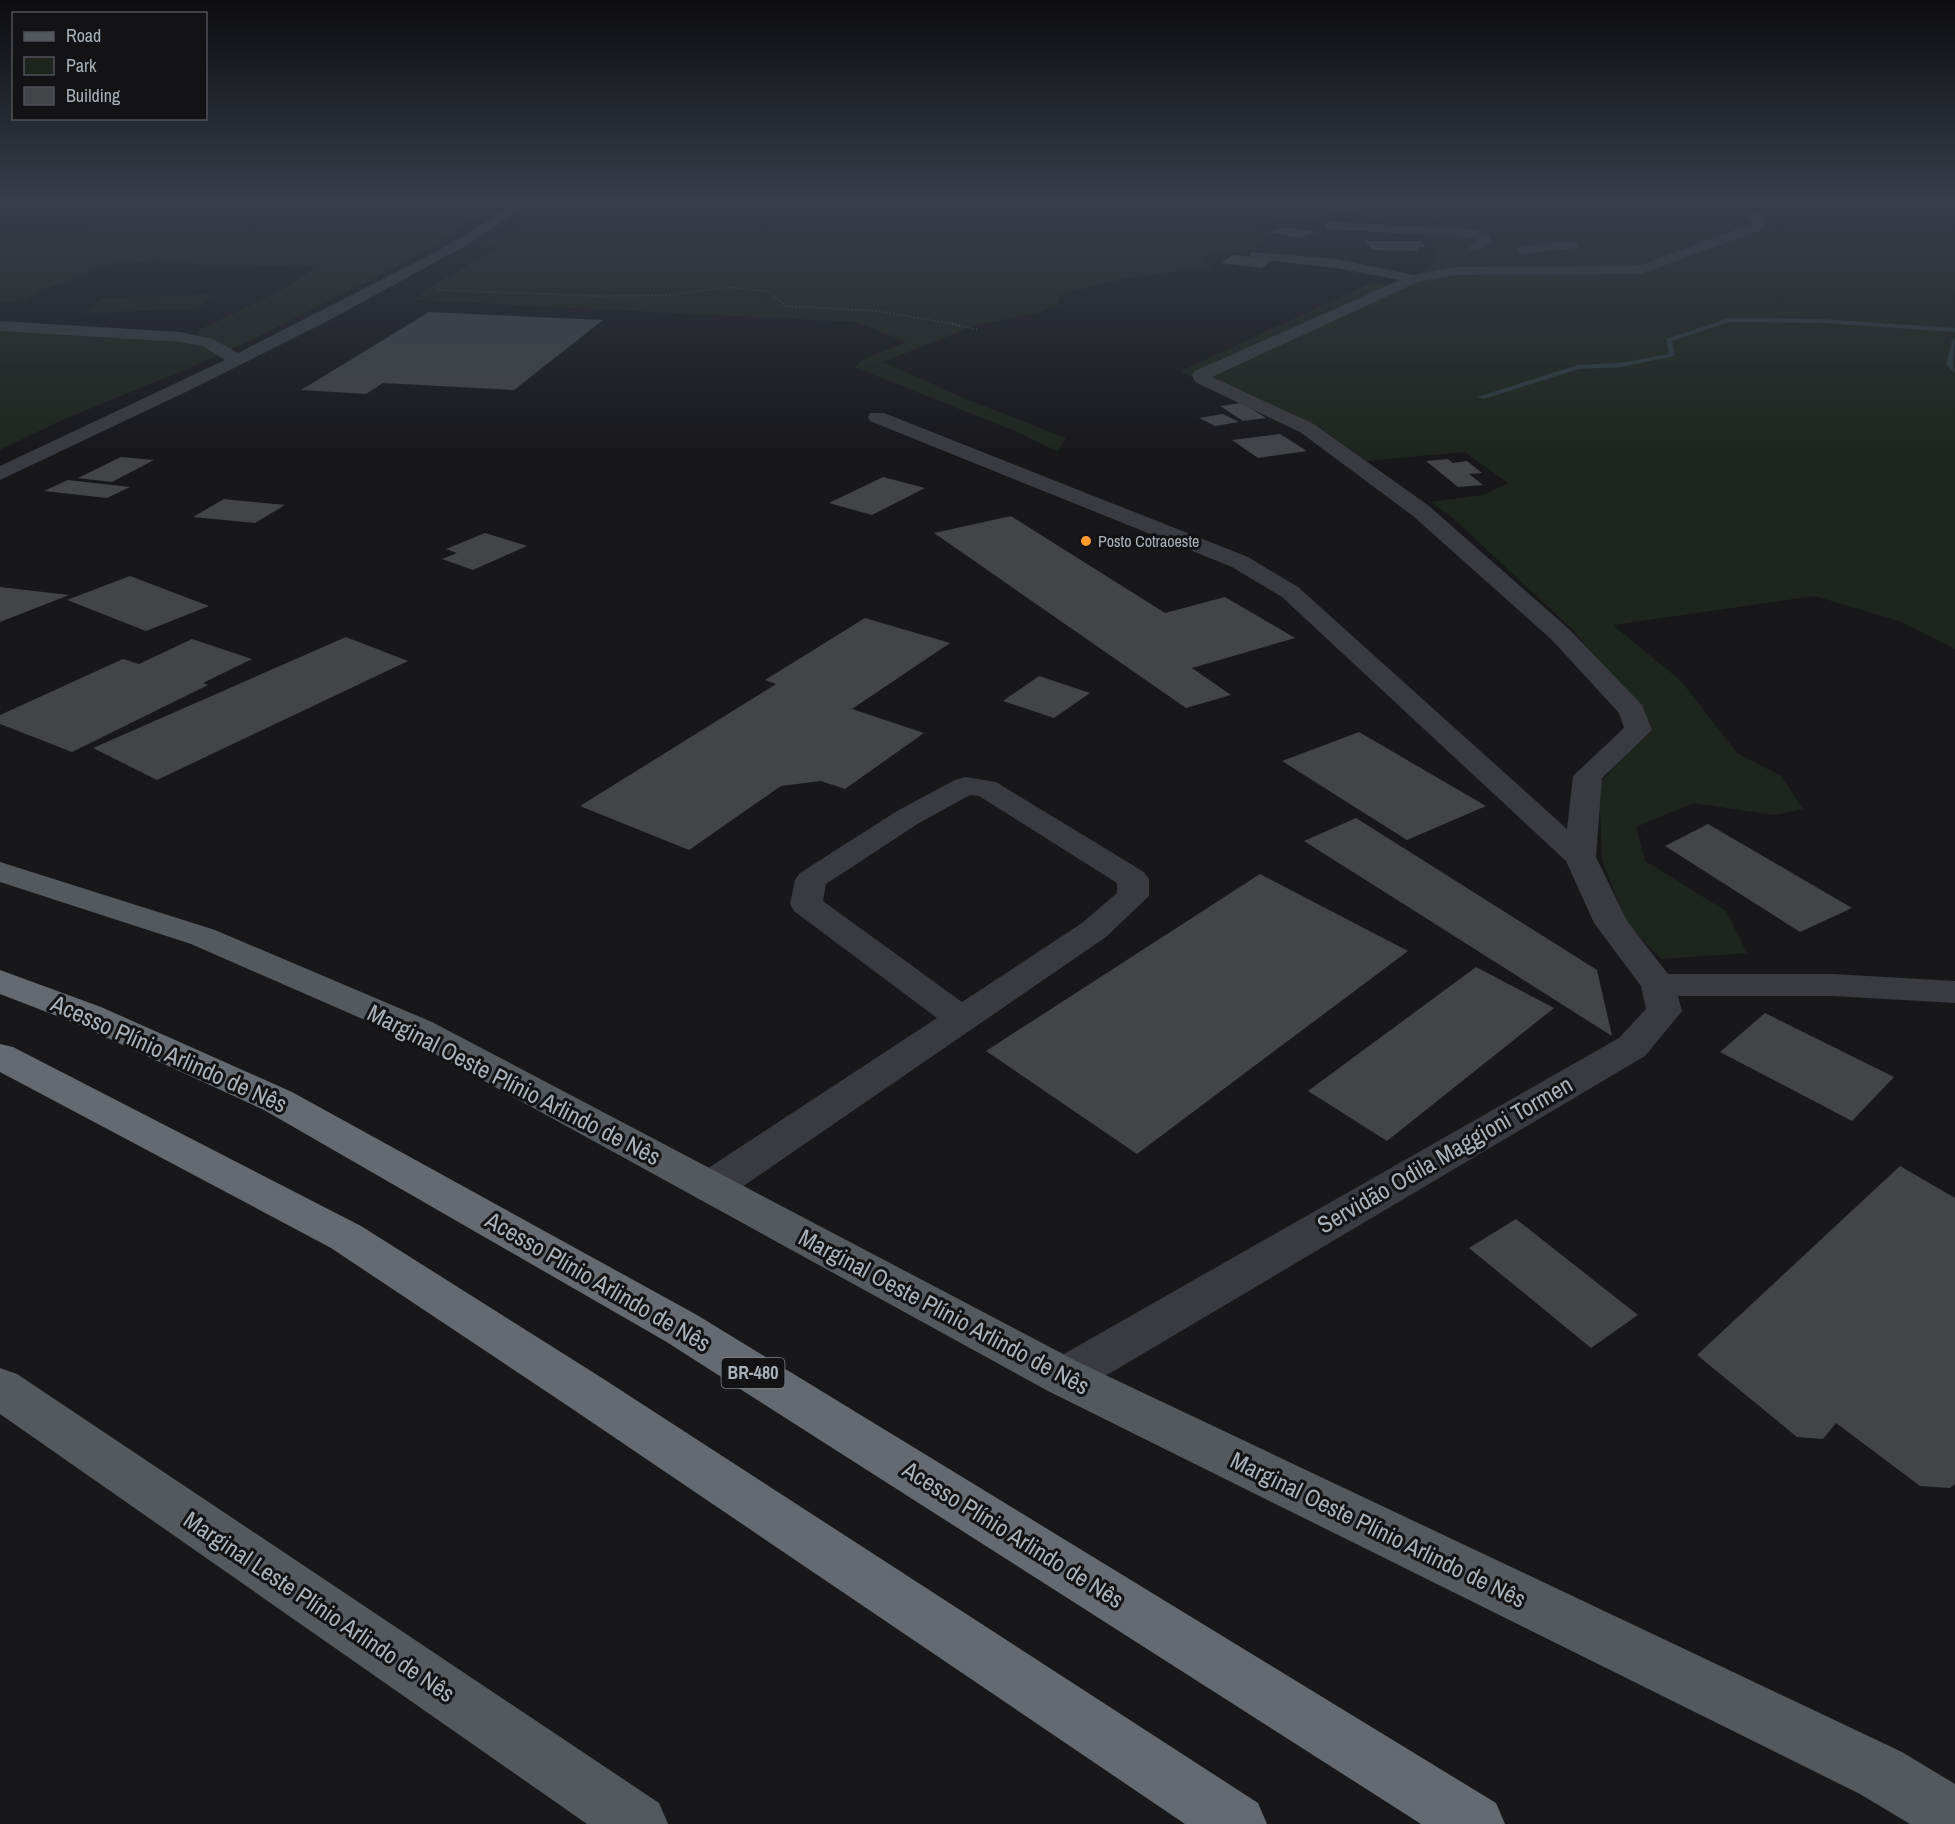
<svg xmlns="http://www.w3.org/2000/svg" width="1955" height="1824" font-family="'Archivo Narrow',sans-serif">
  <style>
    .green { fill: #1d261e }
    .lines { fill: none; stroke-linecap: round; stroke-linejoin: round }
    .stream { fill: #2d3a40; fill-rule: evenodd }
    .building { fill: #424448 }
    .path-far1 { stroke: #3f4247; stroke-width: 1.5; stroke-dasharray: 1.5 2; stroke-linecap: butt }
    .path { stroke: #3f4247; stroke-width: 2; stroke-dasharray: 1.5 2; stroke-linecap: butt }
    .minor { fill: #393b40; fill-rule: evenodd }
    .major { fill: #54585f; fill-rule: evenodd }
    .highway { fill: #646a71; fill-rule: evenodd }
    .poi-dot { fill: #ff9b2c; stroke: #131316; stroke-width: 2 }
    .labels { text-anchor: middle; stroke-width: 6; stroke-linejoin: round; paint-order: stroke }
    .far-poi-label { font-size: 16px; fill: #a9b1bb; stroke: #131316; text-anchor: start }
    .shield { fill: #131316; stroke: #7c828a; stroke-width: 1.5 }
    .shield-label { font-size: 18px; font-weight: bold; fill: #a9b1bb }
    .near-street-label { font-size: 24px; fill: #a9b1bb; stroke: #131316 }
  </style>
  <rect width="100%" height="100%" fill="#18181b"/>
  <!-- green -->
  <g class="green">
    <path d="M154,199H500L475,221L392,270L223,354L60,421L0,450V330L193,340L201,329L276,293L313,270V265L216,268L191,263L158,261L108,264L35,294L27,300L0,303V225L93,224Z"/>
    <path d="M768,199H1618L1754,224L1837,200L1833,199H1955V649L1899,621L1815,596L1613,625L1681,681L1737,753L1781,776L1803,809L1774,815L1693,803L1636,827L1645,861L1726,911L1747,953L1661,959L1627,924L1602,860L1599,783L1651,727L1573,630L1454,519L1431,502L1483,495L1508,483L1465,452L1366,461L1319,427L1245,394L1191,377L1181,371L1373,282L1391,285L1420,273L1435,261L1433,241C1416,232 1396,238 1378,229L1474,218L1393,227L1351,212L1330,213L1316,218L1271,223L1261,231L1269,237L1254,245L1259,250L1211,251L1202,259L1214,271C1160,269 1111,280 1060,295L1058,305L1038,313L974,326L883,362L966,399L1066,438L1058,452L1017,432L854,367L865,359L906,342L856,322L414,300L425,290L500,247L479,246L522,220L762,217Z"/>
    <path d="M212,294L198,309L86,313L102,298Z"/>
  </g>
  <g class="lines">
    <!-- stream -->
    <g class="stream">
      <path d="M1729,318L1821,319L1955,328V332L1821,323L1730,322L1672,341L1675,356L1621,367L1579,369L1484,399L1477,397L1578,365L1621,363L1669,354L1666,339Z"/>
      <path d="M1955,338L1953,365L1955,373L1946,365L1952,340Z"/>
    </g>
  </g>
  <!-- building -->
  <g class="building">
    <path d="M1284,227L1316,232L1299,238L1268,232Z"/>
    <path d="M1365,241H1421L1426,247H1417L1420,251L1372,250Z"/>
    <path d="M1233,255L1273,259L1262,268L1221,263Z"/>
    <path d="M429,312L603,320L514,390L383,383L366,394L301,390Z"/>
    <path d="M1242,403L1266,418L1243,421L1220,406Z"/>
    <path d="M1223,414L1239,422L1215,426L1199,418Z"/>
    <path d="M1280,434L1307,451L1258,458L1232,440Z"/>
    <path d="M121,457L154,460L112,482L78,478Z"/>
    <path d="M1448,459L1453,463L1467,461L1482,473L1469,474L1483,485L1458,487L1426,461Z"/>
    <path d="M883,477L925,488L872,515L829,503Z"/>
    <path d="M68,480L130,487L107,498L44,491Z"/>
    <path d="M224,499L285,505L255,523L193,517Z"/>
    <path d="M1011,516L1165,613L1225,597L1295,638L1192,668L1231,695L1186,708L934,533Z"/>
    <path d="M485,533L527,546L473,570L442,559L457,553L446,549Z"/>
    <path d="M130,576L209,606L146,631L67,600Z"/>
    <path d="M0,587L69,595L0,622Z"/>
    <path d="M865,618L950,643L852,709L924,733L845,789L821,781L781,786L689,850L580,806L776,684L765,680Z"/>
    <path d="M346,637L408,661L157,780L93,748Z"/>
    <path d="M192,639L252,659L203,683L208,685L72,752L0,724V715L123,659L139,664Z"/>
    <path d="M1039,676L1090,693L1054,718L1003,701Z"/>
    <path d="M1359,732L1486,806L1407,840L1282,761Z"/>
    <path d="M1356,818L1597,970L1612,1036L1304,841Z"/>
    <path d="M1708,824L1852,908L1800,932L1665,846Z"/>
    <path d="M1260,874L1408,951L1137,1154L986,1051Z"/>
    <path d="M1476,967L1554,1008L1387,1141L1308,1091Z"/>
    <path d="M1765,1013L1894,1077L1852,1121L1720,1052Z"/>
    <path d="M1900,1166L1955,1198V1484L1950,1488L1920,1486L1836,1423L1823,1439L1797,1437L1697,1355Z"/>
    <path d="M1516,1219L1638,1315L1591,1348L1469,1248Z"/>
  </g>
  <g class="lines">
    <!-- path-far1 -->
    <path class="path-far1" d="M438,290L597,296L672,295L729,287L771,292L785,306L878,311L959,325"/>
    <!-- path -->
    <path class="path" d="M952,324L979,330"/>
    <!-- minor -->
    <g class="minor">
      <path d="M518,199H531L511,216L472,242L326,322L190,390L0,480V466L225,360L202,346L180,342L0,331V321L180,332L213,339L238,353L443,248L483,224Z"/>
      <path d="M1754,211L1758,212L1766,222L1763,229L1641,274L1454,275L1418,282L1212,377L1314,424L1429,506L1570,630L1642,705L1652,730L1602,778L1596,857L1627,921L1668,974H1833L1955,981V1003L1833,996H1678L1682,1011L1645,1056L1080,1391L1064,1396L1048,1391L1041,1377L1048,1363L1619,1038L1646,1009L1641,986L1594,923L1566,861L1282,597L1232,567L870,421L868,417L870,413H884L1248,557L1298,587L1567,829L1573,776L1624,728L1619,713L1552,640L1413,516L1300,432L1195,382L1192,375L1195,371L1400,280L1336,268L1257,259L1252,258L1250,255L1252,252L1336,259L1414,275L1454,267L1639,266L1753,223L1748,215Z"/>
      <path d="M1331,222L1469,229L1488,234L1492,243L1475,252L1468,248L1478,241L1477,239L1468,237L1326,229L1325,226L1326,223Z"/>
      <path d="M1572,241L1579,245L1577,248L1523,254L1516,250L1523,246Z"/>
      <path d="M965,777L996,782L1144,872L1149,879V896L1106,937L726,1198L711,1202L696,1198L690,1187L696,1176L937,1018L794,911L790,904L795,880L800,873L897,811L955,780ZM970,795L979,796L1117,883V893L1082,923L962,1002L823,901L826,884L919,823Z"/>
    </g>
    <!-- major -->
    <g class="major">
      <path d="M0,862L215,930L432,1022L1080,1363L1902,1752L1955,1784V1824H1910L1860,1794L1048,1391L406,1038L191,944L0,882Z"/>
      <path d="M0,1368L17,1374L659,1803L668,1824H587L0,1414Z"/>
    </g>
    <!-- highway -->
    <g class="highway">
      <path d="M0,970L101,1007L292,1092L697,1315L1496,1803L1505,1824H1421L665,1341L264,1110L75,1023L0,994Z"/>
      <path d="M0,1044L13,1047L361,1226L602,1378L1258,1803L1267,1824H1185L568,1406L331,1248L0,1072Z"/>
    </g>
  </g>
  <!-- sky -->
  <linearGradient id="sky" x2="0" y2="1"><stop stop-color="#0d0d0f"/><stop offset="0.44" stop-color="#373d4a"/><stop offset="1" stop-color="#373d4a" stop-opacity="0"/></linearGradient>
  <rect width="1955" height="454" fill="url(#sky)"/>
  <!-- markers -->
  <circle class="poi-dot" cx="1086" cy="541" r="6"/>
  <g class="labels">
    <!-- far-poi labels -->
    <g class="far-poi-label">
      <text x="1098" y="547">Posto Cotraoeste</text>
    </g>
    <!-- shield labels -->
    <rect class="shield" x="721.5" y="1358" width="63" height="30" rx="4.5"/>
    <g class="shield-label">
      <text x="753" y="1379">BR-480</text>
    </g>
    <!-- near-street labels -->
    <g class="near-street-label">
      <text transform="translate(169 1054) rotate(24)" y="8">Acesso Plínio Arlindo de Nês</text>
      <text transform="translate(514 1085) rotate(27)" y="8">Marginal Oeste Plínio Arlindo de Nês</text>
      <text transform="translate(1445 1155) rotate(-30)" y="8">Servidão Odila Maggioni Tormen</text>
      <text transform="translate(598 1282) rotate(30)" y="8">Acesso Plínio Arlindo de Nês</text>
      <text transform="translate(944 1312) rotate(28)" y="8">Marginal Oeste Plínio Arlindo de Nês</text>
      <text transform="translate(1378 1530) rotate(26)" y="8">Marginal Oeste Plínio Arlindo de Nês</text>
      <text transform="translate(1013 1535) rotate(32)" y="8">Acesso Plínio Arlindo de Nês</text>
      <text transform="translate(319 1607) rotate(34)" y="8">Marginal Leste Plínio Arlindo de Nês</text>
    </g>
  </g>
  <!-- legend -->
  <rect x="12" y="12" width="195" height="108" fill="#131316" stroke="#4f5258" stroke-width="1.5"/>
  <rect x="24" y="32" width="30" height="9" fill="#54585f" stroke="#4f5258" stroke-width="1.5"/>
  <text x="66" y="42" font-size="18" fill="#a9b1bb">Road</text>
  <rect x="24" y="57" width="30" height="18" fill="#1d261e" stroke="#4f5258" stroke-width="1.5"/>
  <text x="66" y="72" font-size="18" fill="#a9b1bb">Park</text>
  <rect x="24" y="87" width="30" height="18" fill="#424448" stroke="#4f5258" stroke-width="1.5"/>
  <text x="66" y="102" font-size="18" fill="#a9b1bb">Building</text>
</svg>
